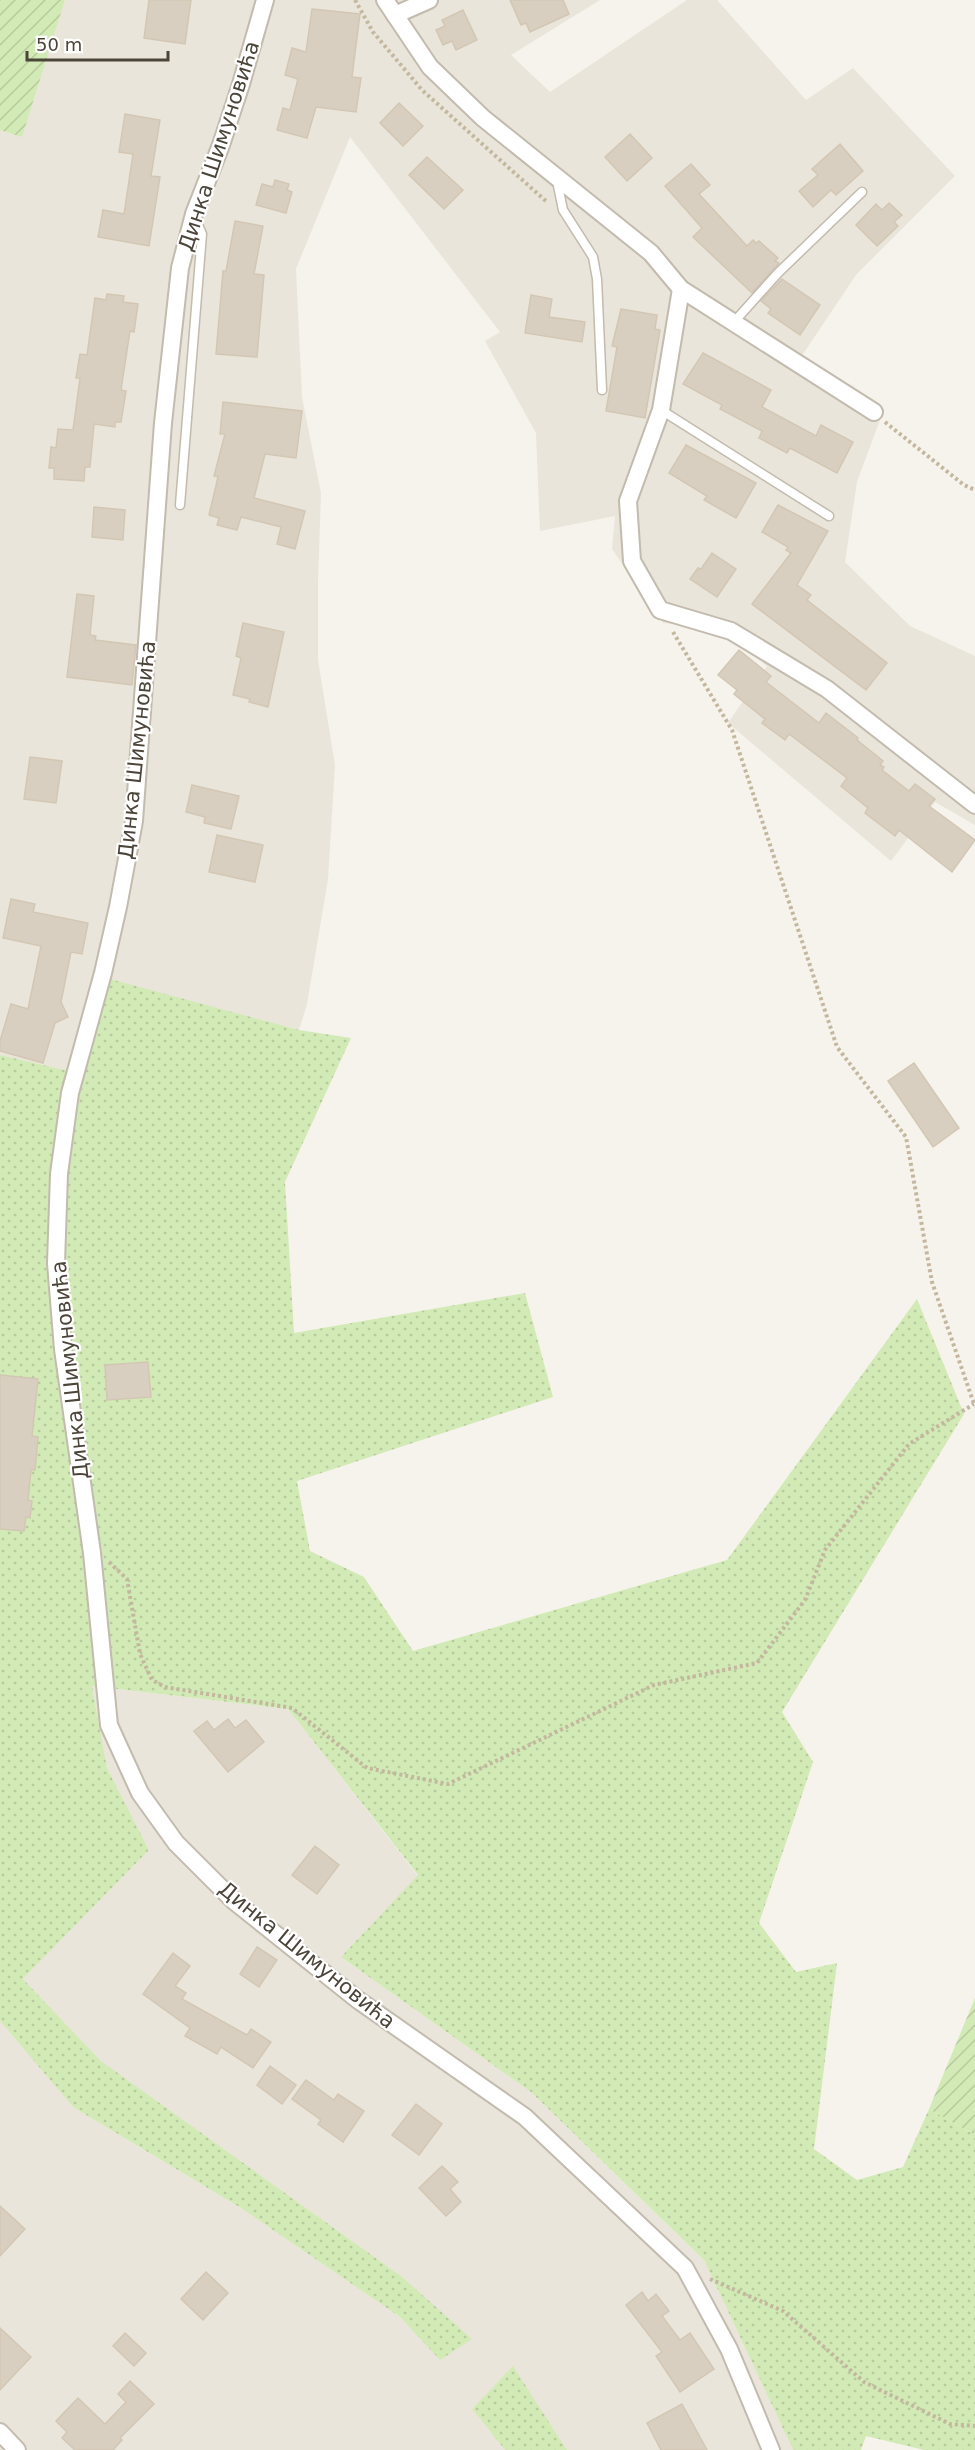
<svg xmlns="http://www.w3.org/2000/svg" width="975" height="2450" font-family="'DejaVu Sans',sans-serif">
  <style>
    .residential { fill: #eae5da }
    .grass { fill: url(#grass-dots) }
    .garden { fill: url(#garden-furrows) }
    .building { fill: #d8cfc1; stroke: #d3c7b4; stroke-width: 1.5 }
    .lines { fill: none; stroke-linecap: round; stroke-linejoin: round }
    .service-casing { stroke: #c2bbae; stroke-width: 11 }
    .minor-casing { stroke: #c2bbae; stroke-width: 20 }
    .path { stroke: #c4b79f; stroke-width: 4; stroke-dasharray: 3 3; stroke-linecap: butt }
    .service { stroke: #fff; stroke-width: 8 }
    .minor { stroke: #fff; stroke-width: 16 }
    .labels { text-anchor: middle; stroke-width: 4.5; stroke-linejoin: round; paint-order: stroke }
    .street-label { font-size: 21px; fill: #4b4439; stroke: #fff }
  </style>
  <defs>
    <pattern id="grass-dots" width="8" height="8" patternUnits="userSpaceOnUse" patternTransform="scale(1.5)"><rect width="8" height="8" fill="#d2eab5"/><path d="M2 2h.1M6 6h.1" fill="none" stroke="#b6ca9c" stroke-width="1.8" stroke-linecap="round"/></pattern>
    <pattern id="garden-furrows" width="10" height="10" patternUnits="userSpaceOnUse" patternTransform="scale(1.5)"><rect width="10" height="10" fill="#d2eab5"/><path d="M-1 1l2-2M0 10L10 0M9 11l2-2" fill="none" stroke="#b6ca9c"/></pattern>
  </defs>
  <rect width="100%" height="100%" fill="#f6f3ec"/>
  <!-- residential -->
  <g class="residential">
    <path d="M65,0H600L511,55L550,92L687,0H717L806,100L853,68L955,176L856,275L797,363L884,409L857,482L845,562L910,626L975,656V825L935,802L891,861L728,723L767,666L714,628L663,623L612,549L615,516L540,531L536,433L485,341L500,332L350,137L296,269L302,397L321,493L318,582V660L335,765L328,879L307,1004L299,1030L110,980L82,1074L0,1055V130L22,136Z"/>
    <path d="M92,1686L288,1709L418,1876L341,1957L531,2092L704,2260L793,2450H567L513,2367L472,2409L505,2450H0V2021L73,2107L241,2208L400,2317L440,2359L471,2339L401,2276L101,2061L23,1979L149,1850L107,1768Z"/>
  </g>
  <!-- grass -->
  <g class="grass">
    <path d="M110,979L299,1030L351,1038L285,1182L294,1333L525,1293L553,1397L297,1481L310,1551L364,1577L413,1651L727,1560L917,1299L964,1414L782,1712L813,1762L759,1923L796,1972L837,1963L814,2149L857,2180L903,2167L929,2109L975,2135V2450H924L866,2436L861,2450H793L704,2260L531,2092L341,1957L418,1875L288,1709L92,1686L107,1768L149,1850L23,1979L101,2061L401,2276L472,2339L440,2360L400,2317L241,2208L73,2107L0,2021V1055L82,1074Z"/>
    <path d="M513,2366L567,2450H505L472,2409Z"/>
  </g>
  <!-- garden -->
  <g class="garden">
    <path d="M0,0H65L22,137L0,130Z"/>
    <path d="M975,1998V2135L929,2109Z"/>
  </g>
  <!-- building -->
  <g class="building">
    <path d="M149,0H191L185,44L144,38Z"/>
    <path d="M510,0H563L569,14L530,32L526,23L521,25Z"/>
    <path d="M312,9L360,14L352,77L361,78L356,112L316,107L307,138L277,130L283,108L290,110L298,79L285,75L292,48L306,52Z"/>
    <path d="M463,10L477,40L456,50L452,41L443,45L436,30L445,26L442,20Z"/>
    <path d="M399,103L423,126L403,146L380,123Z"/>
    <path d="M125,114L160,120L151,176L160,177L149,246L98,237L103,210L124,214L133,154L119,152Z"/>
    <path d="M630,134L652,158L627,181L605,157Z"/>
    <path d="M840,144L863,171L836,195L831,190L813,207L799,191L818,175L812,169Z"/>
    <path d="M427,157L463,190L444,209L409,175Z"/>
    <path d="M691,164L710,185L699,194L747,246L753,240L756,243L759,241L778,258L775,261L779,263L752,293L693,237L702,228L665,186Z"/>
    <path d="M275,180L289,184L287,190L292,192L286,213L256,205L262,184L273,187Z"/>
    <path d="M889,203L902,215L894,222L898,226L877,246L856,225L876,204L882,210Z"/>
    <path d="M235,221L263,226L254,274L264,275L257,357L216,354L223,271H226Z"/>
    <path d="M782,279L820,305L800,335L768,313L771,309L761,301Z"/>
    <path d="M107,294L124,296L123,302L138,304L134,332L130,331L121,390L126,391L121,422H115V427L94,424L90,467H85L84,481L54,479V468H49L51,447L56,448L58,429L73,430L80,378H76L80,354L87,355L95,298L106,300Z"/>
    <path d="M531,295L552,299L549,317L585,322L582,342L525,333Z"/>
    <path d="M621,309L657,315L655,329L660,330L645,418L606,411L617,347L612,346Z"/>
    <path d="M703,353L771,390L762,407L816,436L821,425L853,442L837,473L790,448L787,453L759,438L762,431L720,409L722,405L683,384Z"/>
    <path d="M223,402L302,411L296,458L265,454L254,498L305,511L295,549L277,544L281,527L241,517L237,530L217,525L219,518L209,515L218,477L214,476L225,434H220Z"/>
    <path d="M686,445L756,483L736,518L704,500L707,496L669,473Z"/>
    <path d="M778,505L828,531L797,585L811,595L807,600L887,663L866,690L752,604L791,553L786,550L788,547L762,532Z"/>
    <path d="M94,507L125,510L123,540L92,537Z"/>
    <path d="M712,553L736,569L717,597L690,579L698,568L701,569Z"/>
    <path d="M77,594L94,596L90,635L96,636L95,640L136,645L132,685L67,677Z"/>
    <path d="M243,623L284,632L268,707L249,702L250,699L233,695L241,658L236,656Z"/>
    <path d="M739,650L771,676L766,682L819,723L826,713L858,738L857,740L883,761L880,765L884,767L882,770L909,791L915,784L935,799L929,806L975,840L952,872L899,830L895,836L865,813L868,808L841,786L847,778L789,734L785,740L762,723L765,719L734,694L737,690L718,675Z"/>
    <path d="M30,757L62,761L56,803L24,799Z"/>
    <path d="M192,785L239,796L231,829L204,823L205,817L186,812Z"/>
    <path d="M217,835L263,845L255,882L209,872Z"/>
    <path d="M11,899L35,904L33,912L88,923L82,954L71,952L61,1002L68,1017L55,1023L43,1063L0,1051V1041L11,1004L28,1009L41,946L3,938Z"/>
    <path d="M914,1063L959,1128L933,1147L888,1081Z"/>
    <path d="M148,1362L151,1397L107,1400L105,1365Z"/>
    <path d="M0,1375L38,1379L32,1436L38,1437L35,1470H31L28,1500L32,1501L30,1518L26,1517L24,1531L0,1529Z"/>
    <path d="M228,1719L235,1728L246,1720L264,1742L228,1772L194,1731L207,1721L214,1730Z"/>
    <path d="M315,1846L339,1865L317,1894L292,1875Z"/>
    <path d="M257,1947L277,1960L259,1987L240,1974Z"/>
    <path d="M173,1953L190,1966L175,1986L186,1993L182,1999L247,2035L251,2029L271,2042L253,2068L221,2047L217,2054L185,2036L190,2028L143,1994Z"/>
    <path d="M270,2066L296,2085L282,2104L257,2085Z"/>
    <path d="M306,2080L334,2100L338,2094L364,2111L343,2142L318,2124L321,2120L292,2099Z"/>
    <path d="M416,2104L442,2124L419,2155L392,2135Z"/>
    <path d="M442,2166L458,2182L450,2189L461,2202L446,2216L419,2188Z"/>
    <path d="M0,2206L25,2229L0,2256Z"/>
    <path d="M206,2272L228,2293L203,2320L181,2299Z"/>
    <path d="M642,2292L648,2301L656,2294L669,2311L662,2316L680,2340L690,2333L714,2369L680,2392L656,2356L662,2352L626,2305Z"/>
    <path d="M0,2328L31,2357L0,2390Z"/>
    <path d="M125,2333L146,2353L134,2366L113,2346Z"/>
    <path d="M130,2381L154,2404L120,2438L122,2440L113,2450H75L62,2438L67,2432L56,2421L78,2398L105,2424L126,2402L118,2394Z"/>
    <path d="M682,2404L707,2450H661L647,2423Z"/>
  </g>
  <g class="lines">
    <defs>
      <g id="service">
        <path d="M557,181L563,210L593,257L597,279L602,390"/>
        <path d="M734,322L778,273L862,192"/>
        <path d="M661,410L829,516"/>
        <path d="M180,505L202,234L195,218"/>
      </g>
      <g id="minor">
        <path d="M265,0L241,84L221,145L194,214L180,268L163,423L134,821L118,907L103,973L70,1093L59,1174L56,1263L63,1349L92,1553L109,1725L140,1793L176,1843L234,1901L358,2000L525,2117L685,2268L729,2349L771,2450"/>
        <path d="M385,0L430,67L483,118L651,253L681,289L874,412"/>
        <path d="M395,15L429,0"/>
        <path d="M681,289L661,410L628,501L632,561L660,610L731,631L827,689L975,805"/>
        <path d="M0,2432L17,2450"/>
      </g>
    </defs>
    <!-- service casing -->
    <use href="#service" class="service-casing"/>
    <!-- minor casing -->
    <use href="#minor" class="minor-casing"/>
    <!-- path -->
    <g class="path">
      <path d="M355,0L373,32L422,90L548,203"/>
      <path d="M885,422L964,485L975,490"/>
      <path d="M673,632L732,730L837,1047L906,1137L932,1282L974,1404"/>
      <path d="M109,1562L127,1579L140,1654L152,1680L165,1687L292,1708L367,1768L448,1784L654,1685L757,1663L805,1600L825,1550L909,1444L974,1404"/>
      <path d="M710,2279L783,2311L864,2382L950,2424L975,2426"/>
    </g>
    <!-- service -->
    <use href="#service" class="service"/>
    <!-- minor -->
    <use href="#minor" class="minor"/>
  </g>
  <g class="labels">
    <!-- street labels -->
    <g class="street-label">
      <text transform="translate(219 146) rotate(-72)" y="7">Динка Шимуновића</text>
      <text transform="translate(137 750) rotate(-84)" y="7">Динка Шимуновића</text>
      <text transform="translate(70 1370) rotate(-96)" y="7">Динка Шимуновића</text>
      <text transform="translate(307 1955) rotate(39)" y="7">Динка Шимуновића</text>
    </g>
  </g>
  <!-- scale -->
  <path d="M27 51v9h141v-9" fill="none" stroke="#4b4439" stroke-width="3"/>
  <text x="36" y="51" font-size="18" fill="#4b4439" stroke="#ffffff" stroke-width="4.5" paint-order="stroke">50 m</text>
</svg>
